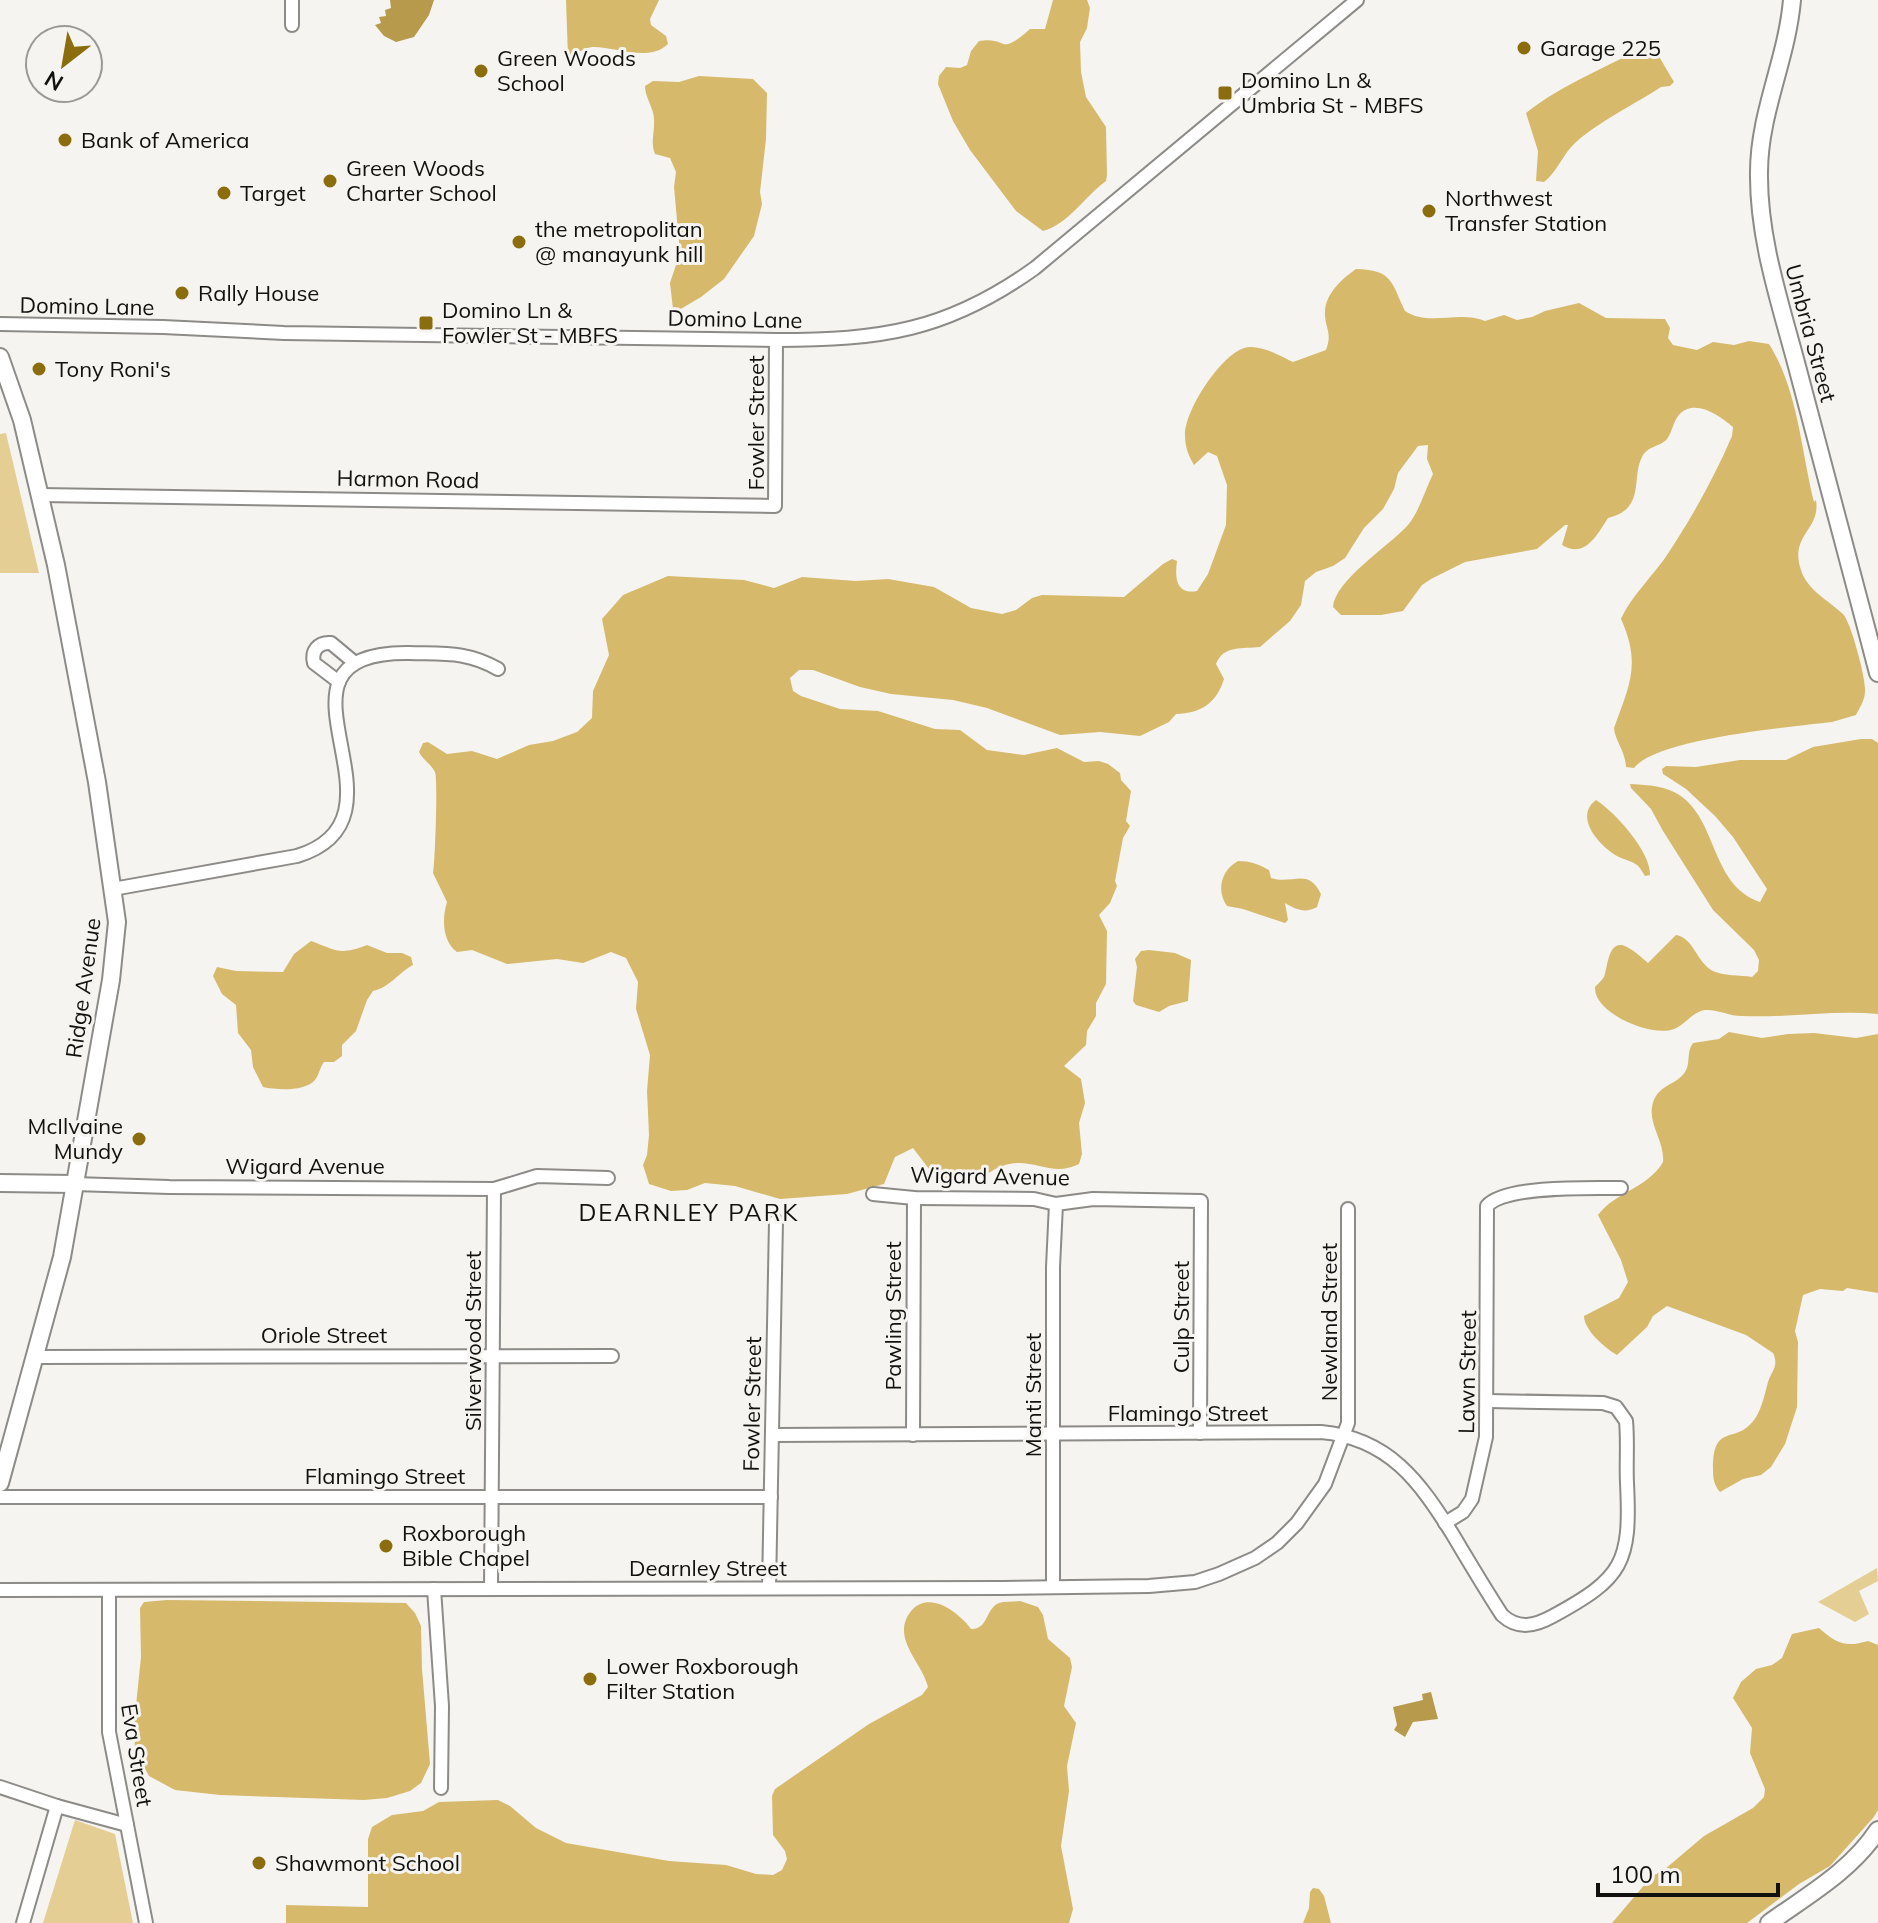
<svg xmlns="http://www.w3.org/2000/svg" width="1878" height="1923" font-family="Mulish,sans-serif">
  <style>
    .green { fill: #e4ce94 }
    .forest { fill: #d6b96b }
    .water { fill: #b79a4c }
    .lines { fill: none; stroke-linecap: round; stroke-linejoin: round }
    .street-casing { stroke: #8c8b87; stroke-width: 16 }
    .secondary-casing { stroke: #8c8b87; stroke-width: 20 }
    .street { stroke: #fff; stroke-width: 12 }
    .secondary { stroke: #fff; stroke-width: 16 }
    .poi-dot { fill: #8b6d0e; stroke: #f6f4f1; stroke-width: 3 }
    .labels { text-anchor: middle; stroke-width: 6; stroke-linejoin: round; paint-order: stroke }
    .poi-label { font-size: 22px; fill: #11110f; stroke: #f6f4f1; text-anchor: start }
    .street-label { font-size: 22px; fill: #11110f; stroke: #f6f4f1 }
    .neighbourhood-label { font-size: 24px; letter-spacing: 2px; fill: #11110f; stroke: #f6f4f1 }
  </style>
  <rect width="100%" height="100%" fill="#f6f4f1"/>
  <!-- green -->
  <g class="green">
    <path d="M6,433L39,573H0V434Z"/>
    <path d="M1877,1568L1878,1581L1859,1591L1869,1614L1855,1622L1818,1602Z"/>
    <path d="M75,1820L115,1834L133,1923H43Z"/>
  </g>
  <!-- forest -->
  <g class="forest">
    <path d="M566,0H659L650,19L651,25L666,36L668,44C649,63 614,46 592,47C583,48 576,55 568,57Z"/>
    <path d="M1053,0H1087L1090,8L1087,28L1080,42L1081,72L1086,97L1106,127L1107,175L1106,181C1085,196 1069,224 1043,231L1016,211L970,150L953,121L938,84L939,76L946,67L960,68L967,65L971,51L979,41C1010,36 997,58 1030,29H1045Z"/>
    <path d="M1648,44L1654,48L1674,82L1670,86L1661,87C1635,104 1598,122 1575,143C1563,154 1557,172 1544,182L1536,181L1538,151L1526,113C1562,84 1609,67 1648,44Z"/>
    <path d="M699,76L753,79L767,93L766,139L760,192L762,204L754,236L724,279L701,297L679,310L673,309L670,283L680,253L674,187L676,172L670,158L655,154C650,142 655,132 654,119C654,108 645,98 645,86L653,81L679,82Z"/>
    <path d="M1356,269C1393,270 1391,282 1405,311C1429,327 1458,310 1485,321L1504,315L1517,320L1532,317L1545,311L1579,303L1606,318L1665,319L1670,328L1668,338L1673,345L1697,350L1713,342L1734,345L1749,341L1769,344C1798,390 1801,450 1814,502L1816,500C1821,530 1789,535 1801,570C1807,590 1828,600 1843,614C1851,622 1866,679 1865,691C1865,700 1860,707 1856,715L1832,722C1792,727 1657,738 1634,768L1626,767C1625,750 1615,741 1614,728C1630,684 1641,664 1621,619C1629,600 1652,576 1665,558C1690,521 1714,478 1732,436L1733,427C1719,415 1693,397 1678,416C1673,423 1672,432 1667,439C1660,447 1647,446 1642,457C1631,478 1646,509 1608,518C1597,535 1585,559 1562,545L1568,525H1565L1537,549L1465,562L1431,579L1422,585L1403,611L1381,615H1341L1333,607C1335,580 1388,547 1408,525C1419,512 1425,490 1433,474L1427,459L1428,445L1418,446L1398,473L1394,489L1383,509L1364,528L1345,558L1333,566L1316,572L1305,581L1301,605L1290,621L1260,647C1243,649 1223,645 1216,664L1224,679C1216,704 1201,713 1176,714L1169,722L1140,736L1100,732L1060,735L987,708L953,700L891,694L860,687L813,670H799L790,678L793,691L801,696L840,709L878,711L935,729L960,730L987,750L1024,755L1057,748L1084,762L1099,761L1108,764L1120,773L1121,780L1131,791L1126,821L1130,826L1123,838L1115,881L1117,886L1110,903L1099,915L1107,931L1106,984L1096,1003V1016L1087,1031L1086,1045L1064,1066L1081,1079L1085,1103L1079,1123L1082,1154L1079,1164C1046,1181 1025,1146 986,1175L969,1172L945,1178L929,1169L913,1148L895,1157L884,1184L847,1194L780,1199L735,1186L705,1183L687,1190L671,1191L649,1184L643,1165L647,1155L649,1135L647,1091L650,1055L636,1009L638,982L626,958L611,952L583,963L557,959L507,964L472,950L457,952C442,941 442,918 447,902L433,873C435,864 438,778 435,772C431,764 423,760 419,752L423,743L428,742L447,754L472,751L497,759L529,745L553,741L577,732L592,718L593,691L609,655L602,619L623,595L668,576L744,580L774,588L802,577L856,581L888,579L934,587L971,608L1002,614L1016,610L1032,598L1042,595L1124,597L1163,564L1172,559L1177,561C1175,576 1175,595 1197,591L1208,574L1226,525L1227,485L1217,456L1208,452L1194,465C1188,455 1185,446 1185,435C1185,410 1220,356 1244,348C1258,343 1281,356 1293,362L1326,350C1333,332 1324,327 1325,311C1326,293 1343,278 1356,269Z"/>
    <path d="M1861,739H1872L1878,743V1014C1833,1010 1787,1018 1741,1016C1730,1016 1717,1009 1705,1010C1692,1012 1685,1025 1674,1029C1652,1038 1593,1013 1595,987C1598,984 1602,980 1604,977C1608,967 1608,937 1627,947C1635,951 1642,958 1648,963L1676,935C1694,938 1696,962 1713,971C1723,976 1740,975 1752,977L1758,971L1759,960L1754,950L1713,910L1663,831L1651,809L1631,788L1630,784C1645,785 1660,785 1674,792C1719,815 1708,884 1760,902L1767,889L1733,837L1715,816L1686,789L1663,774L1662,769L1666,766L1696,767L1740,760H1786L1813,747Z"/>
    <path d="M1596,800C1615,812 1651,852 1650,875L1645,876C1643,873 1640,867 1637,865C1632,861 1625,860 1619,857C1600,847 1573,817 1596,800Z"/>
    <path d="M1238,861C1250,861 1258,864 1269,870L1271,878C1293,885 1308,867 1321,894L1317,907C1305,914 1295,909 1285,903L1288,920L1285,923L1243,909L1227,906C1216,891 1221,870 1238,861Z"/>
    <path d="M311,941C336,950 339,956 367,945L387,953H402L411,957L413,965C398,973 389,988 373,991L367,1000L356,1031L342,1045V1056L334,1062H324C320,1067 319,1075 315,1080C304,1092 277,1090 263,1087L253,1067L251,1050L238,1033L236,1005L222,994L213,976L217,967L236,971L283,972L294,954Z"/>
    <path d="M1149,950L1175,953L1191,960L1188,1001L1169,1006L1159,1012L1136,1005L1133,1001L1137,967L1135,959L1141,951Z"/>
    <path d="M1729,1032L1762,1038L1788,1034L1814,1033L1856,1038L1878,1034V1293L1847,1288L1843,1291L1820,1289L1803,1295L1795,1331L1798,1342L1797,1407L1785,1444L1771,1467L1761,1475L1743,1479L1720,1492C1714,1485 1713,1479 1713,1469C1713,1420 1737,1447 1756,1417C1762,1408 1765,1393 1768,1382C1772,1370 1779,1366 1773,1353L1746,1335L1667,1306L1653,1316L1647,1327L1617,1355C1605,1348 1584,1330 1584,1316L1619,1298L1628,1282L1621,1260L1598,1215C1615,1192 1648,1188 1663,1162C1665,1143 1649,1125 1652,1107C1656,1084 1676,1086 1685,1072C1691,1063 1686,1052 1693,1043L1719,1039Z"/>
    <path d="M167,1600L406,1603L415,1613L421,1626L422,1669L430,1764L421,1783L410,1791L387,1798L364,1800L220,1795L175,1790L149,1776L135,1751L134,1725L141,1657L140,1608L144,1602Z"/>
    <path d="M1020,1601L1038,1607L1043,1615L1048,1639L1070,1658L1072,1667L1064,1706L1076,1723L1067,1766L1069,1791L1061,1846L1073,1909L1069,1923H286V1905L368,1907V1839L372,1827L392,1815L423,1811L439,1802L498,1800L510,1806L536,1828L566,1843L669,1861L726,1865L756,1874L773,1875L782,1870L787,1859L785,1851L773,1835L772,1796L775,1789L869,1724L922,1695L928,1687C922,1662 889,1637 912,1610C918,1603 927,1601 935,1603C948,1605 964,1619 971,1629C989,1629 985,1609 999,1603C1005,1601 1013,1602 1020,1601Z"/>
    <path d="M1819,1628C1836,1643 1845,1648 1868,1641L1878,1645V1810L1873,1818L1830,1866L1799,1884L1747,1923H1612L1651,1877L1665,1869L1704,1836L1753,1808L1764,1797L1765,1789L1750,1753L1752,1728L1733,1698L1741,1682L1756,1669L1772,1665L1782,1658L1792,1634Z"/>
    <path d="M1313,1888L1319,1889L1324,1896L1331,1923H1303L1309,1908L1310,1892Z"/>
  </g>
  <!-- water -->
  <g class="water">
    <path d="M390,0H434L429,15L414,37L396,42L384,36L375,25L381,23L379,17L386,16L385,10L391,8Z"/>
    <path d="M1431,1692L1438,1719L1413,1722L1405,1737L1394,1730L1397,1725L1393,1707L1423,1700L1422,1694Z"/>
  </g>
  <g class="lines">
    <defs>
      <g id="street">
        <path d="M292,25V0"/>
        <path d="M0,324L163,327L284,333L776,340C881,340 947,331 1035,268L1357,0"/>
        <path d="M40,495L775,506L776,340"/>
        <path d="M339,682L314,663C311,651 318,642 331,643L355,663"/>
        <path d="M113,889L297,856C426,817 245,651 409,653C444,654 467,651 498,669"/>
        <path d="M74,1184L169,1187L494,1189L537,1176L608,1178"/>
        <path d="M873,1194L914,1198L1034,1199L1056,1204L1093,1199L1201,1201L1200,1433"/>
        <path d="M35,1357L612,1356"/>
        <path d="M772,1435L1321,1432C1389,1438 1420,1482 1453,1535C1469,1562 1485,1589 1502,1615C1518,1630 1535,1626 1553,1616C1623,1578 1631,1563 1627,1483C1626,1463 1628,1442 1626,1421L1616,1407L1603,1403L1488,1401"/>
        <path d="M913,1435L914,1198"/>
        <path d="M0,1497H771"/>
        <path d="M1445,1523L1463,1512L1472,1499L1486,1437L1487,1206C1505,1185 1593,1188 1621,1188"/>
        <path d="M1053,1587V1267L1056,1204"/>
        <path d="M769,1588L776,1221"/>
        <path d="M434,1589L442,1706L441,1788"/>
        <path d="M491,1589L494,1189"/>
        <path d="M0,1590L1003,1588L1149,1586L1195,1582L1219,1574L1255,1558L1277,1543L1297,1523L1325,1484L1348,1423V1209"/>
        <path d="M109,1590V1732L146,1923"/>
        <path d="M0,1787L57,1806L127,1825"/>
        <path d="M23,1923L57,1806"/>
      </g>
      <g id="secondary">
        <path d="M1792,0C1787,59 1759,113 1759,172C1758,241 1782,308 1799,374C1825,473 1852,573 1878,673"/>
        <path d="M0,357L22,420L56,565L97,782L117,922L111,980L62,1257L0,1483"/>
        <path d="M0,1183L74,1184"/>
        <path d="M1769,1923C1808,1895 1851,1871 1878,1830"/>
      </g>
    </defs>
    <!-- street casing -->
    <use href="#street" class="street-casing"/>
    <!-- secondary casing -->
    <use href="#secondary" class="secondary-casing"/>
    <!-- street -->
    <use href="#street" class="street"/>
    <!-- secondary -->
    <use href="#secondary" class="secondary"/>
  </g>
  <!-- markers -->
  <g class="poi-dot">
    <circle cx="1524" cy="48" r="8"/>
    <circle cx="481" cy="71" r="8"/>
    <rect x="1217" y="85" width="16" height="16" rx="4"/>
    <circle cx="65" cy="140" r="8"/>
    <circle cx="330" cy="181" r="8"/>
    <circle cx="224" cy="193" r="8"/>
    <circle cx="1429" cy="211" r="8"/>
    <circle cx="519" cy="242" r="8"/>
    <circle cx="182" cy="293" r="8"/>
    <rect x="418" y="315" width="16" height="16" rx="4"/>
    <circle cx="39" cy="369" r="8"/>
    <circle cx="139" cy="1139" r="8"/>
    <circle cx="386" cy="1546" r="8"/>
    <circle cx="590" cy="1679" r="8"/>
    <circle cx="259" cy="1863" r="8"/>
  </g>
  <g class="labels">
    <!-- poi labels -->
    <g class="poi-label">
      <text x="1540" y="56">Garage 225</text>
      <text x="497" y="66">Green Woods<tspan x="497" dy="25">School</tspan></text>
      <text x="1241" y="88">Domino Ln &amp;<tspan x="1241" dy="25">Umbria St - MBFS</tspan></text>
      <text x="81" y="148">Bank of America</text>
      <text x="346" y="176">Green Woods<tspan x="346" dy="25">Charter School</tspan></text>
      <text x="240" y="201">Target</text>
      <text x="1445" y="206">Northwest<tspan x="1445" dy="25">Transfer Station</tspan></text>
      <text x="535" y="237">the metropolitan<tspan x="535" dy="25">@ manayunk hill</tspan></text>
      <text x="198" y="301">Rally House</text>
      <text x="442" y="318">Domino Ln &amp;<tspan x="442" dy="25">Fowler St - MBFS</tspan></text>
      <text x="55" y="377">Tony Roni's</text>
      <text x="123" y="1134" text-anchor="end">McIlvaine<tspan x="123" dy="25">Mundy</tspan></text>
      <text x="402" y="1541">Roxborough<tspan x="402" dy="25">Bible Chapel</tspan></text>
      <text x="606" y="1674">Lower Roxborough<tspan x="606" dy="25">Filter Station</tspan></text>
      <text x="275" y="1871">Shawmont School</text>
    </g>
    <!-- street labels -->
    <g class="street-label">
      <text transform="translate(87 306) rotate(1)" y="8">Domino Lane</text>
      <text transform="translate(735 319) rotate(1)" y="8">Domino Lane</text>
      <text transform="translate(1811 333) rotate(75)" y="8">Umbria Street</text>
      <text transform="translate(756 423) rotate(-90)" y="8">Fowler Street</text>
      <text transform="translate(408 479) rotate(1)" y="8">Harmon Road</text>
      <text transform="translate(83 988) rotate(-82)" y="8">Ridge Avenue</text>
      <text x="305" y="1174">Wigard Avenue</text>
      <text transform="translate(990 1176) rotate(1)" y="8">Wigard Avenue</text>
      <text transform="translate(893 1316) rotate(-90)" y="8">Pawling Street</text>
      <text transform="translate(1181 1317) rotate(-90)" y="8">Culp Street</text>
      <text transform="translate(1329 1322) rotate(-90)" y="8">Newland Street</text>
      <text x="324" y="1343">Oriole Street</text>
      <text transform="translate(473 1341) rotate(-90)" y="8">Silverwood Street</text>
      <text transform="translate(1467 1372) rotate(-89)" y="8">Lawn Street</text>
      <text transform="translate(1033 1395) rotate(-90)" y="8">Manti Street</text>
      <text transform="translate(752 1404) rotate(-89)" y="8">Fowler Street</text>
      <text x="1188" y="1421">Flamingo Street</text>
      <text x="385" y="1484">Flamingo Street</text>
      <text x="708" y="1576">Dearnley Street</text>
      <text transform="translate(137 1755) rotate(81)" y="8">Eva Street</text>
    </g>
    <!-- neighbourhood labels -->
    <g class="neighbourhood-label">
      <text x="689" y="1221">DEARNLEY PARK</text>
    </g>
  </g>
  <!-- north arrow -->
  <g transform="translate(64 64) rotate(211)"><circle r="38" fill="#f6f4f1" stroke="#9a9997" stroke-width="2"/>
  <path d="M0-6L14 30L0 20L-14 30Z" fill="#8b6d0e"/>
  <text y="-12" font-size="22" font-weight="bold" text-anchor="middle" fill="#11110f">N</text>
  </g>
  <!-- scale -->
  <path d="M1598 1883v12h180v-12" fill="none" stroke="#11110f" stroke-width="4"/>
  <text x="1610" y="1883" font-size="24" fill="#11110f" stroke="#f6f4f1" stroke-width="6" paint-order="stroke">100 m</text>
</svg>
